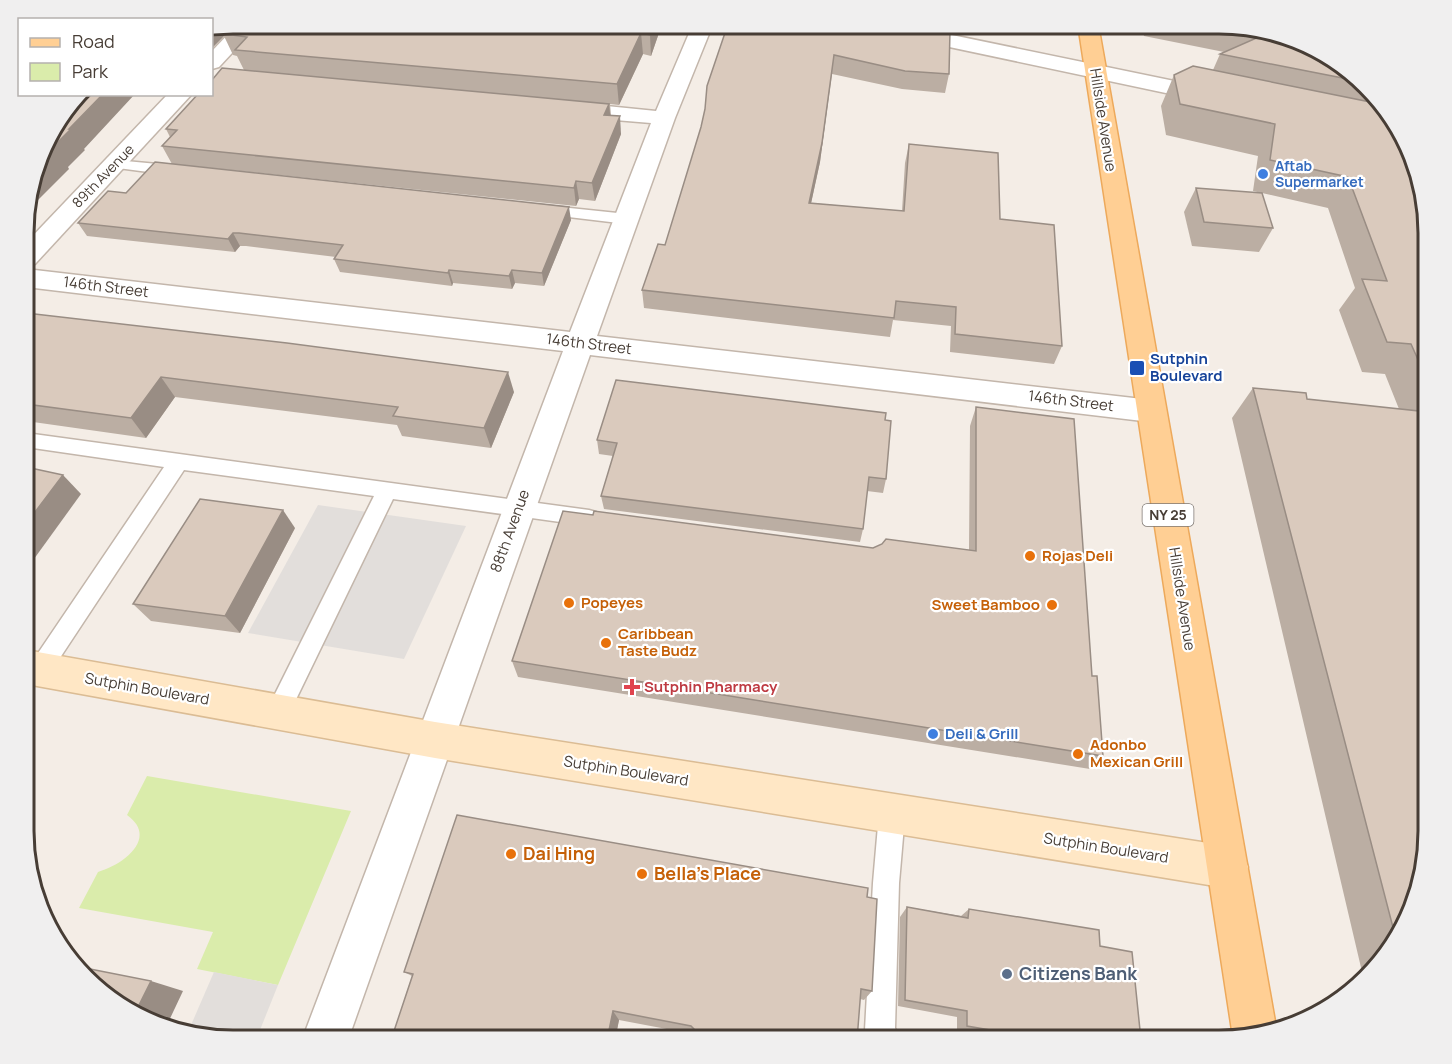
<svg xmlns="http://www.w3.org/2000/svg" width="1452" height="1064" font-family="Manrope,sans-serif">
  <style>
    .green { fill: #daecab }
    .parking { fill: #e2dedb }
    .lines { fill: none; stroke-linecap: round; stroke-linejoin: round }
    .lane-casing { stroke: #c3b6ab; stroke-width: 3 }
    .street-casing { stroke: #c3b6ab; stroke-width: 3 }
    .secondary-casing { stroke: #dbbc94; stroke-width: 3 }
    .primary-casing { stroke: #eda95b; stroke-width: 3 }
    .lane { fill: #fff; fill-rule: evenodd }
    .street { fill: #fff; fill-rule: evenodd }
    .secondary { fill: #ffe7c5; fill-rule: evenodd }
    .primary { fill: #ffcf94; fill-rule: evenodd }
    .wall { fill: #bbaea3 }
    .shaded-wall { fill: #998d84 }
    .building { fill: #dacabd; stroke: #998d84; stroke-width: 1.5 }
    .shop-dot { fill: #3f7fe0; stroke: #fff; stroke-width: 2 }
    .transit-dot { fill: #1a4fb4; stroke: #fff; stroke-width: 2 }
    .food-dot { fill: #e8710a; stroke: #fff; stroke-width: 2 }
    .health-dot { fill: #e0444e; stroke: #fff; stroke-width: 2 }
    .service-dot { fill: #5c6f8a; stroke: #fff; stroke-width: 2 }
    .labels { text-anchor: middle; stroke-width: 4.5; stroke-linejoin: round; paint-order: stroke }
    .far-shop-label { font-size: 14px; font-weight: bold; fill: #366cbe; stroke: #fff; text-anchor: start }
    .far-street-label { font-size: 14px; fill: #473d35; stroke: #fff }
    .shield { fill: #fff; stroke: #7e7772; stroke-width: 1.5 }
    .shield-label { font-size: 14px; font-weight: bold; fill: #473d35 }
    .street-label { font-size: 15px; fill: #473d35; stroke: #fff }
    .transit-label { font-size: 15px; font-weight: bold; fill: #164399; stroke: #fff; text-anchor: start }
    .food-label { font-size: 15px; font-weight: bold; fill: #c56008; stroke: #fff; text-anchor: start }
    .health-label { font-size: 15px; font-weight: bold; fill: #be3a42; stroke: #fff; text-anchor: start }
    .shop-label { font-size: 15px; font-weight: bold; fill: #366cbe; stroke: #fff; text-anchor: start }
    .near-food-label { font-size: 18px; font-weight: bold; fill: #c56008; stroke: #fff; text-anchor: start }
    .near-service-label { font-size: 18px; font-weight: bold; fill: #4e5e75; stroke: #fff; text-anchor: start }
    .rim { fill: none; stroke: #473d35; stroke-width: 3 }
  </style>
  <rect width="100%" height="100%" fill="#f4ede6"/>
  <!-- green -->
  <path class="green" d="M147,776L351,811L278,985L197,969L213,932L79,908L98,872C123,865 159,838 127,815Z"/>
  <!-- parking -->
  <g class="parking">
    <path d="M318,505L466,526L404,659L248,633Z"/>
    <path d="M214,972L278,985L256,1040H220L188,1032Z"/>
  </g>
  <g class="lines">
    <defs>
      <g id="lane">
        <path d="M115,160L179,166L187,171L179,176L110,167L108,164L110,161Z"/>
        <path d="M541,205L627,214L635,219L627,224L535,213L533,210Z"/>
        <path d="M26,433L589,510L596,512L599,518L596,524L589,526L393,499L286,720L278,723L270,720L266,712L374,496L184,470L48,676L40,680L32,676L28,669L32,662L164,467L26,447Z"/>
        <path d="M892,801L901,805L905,814L899,883L895,1028L900,1040H869L865,1030L873,883L879,814L883,805Z"/>
      </g>
      <g id="street">
        <path d="M238,24H259L219,67L212,69V51Z"/>
        <path d="M693,24H713L675,118L597,336L1151,400L1162,403L1166,411L1162,419L1151,422L590,355L348,1040H302L563,351L26,287V269L570,332L651,123L567,116L559,114L556,109L559,104L567,102L656,111Z"/>
        <path d="M859,24H899L1213,89L1221,91L1224,96L1221,101L1213,103L869,30L862,28Z"/>
        <path d="M168,94H192L35,264L26,266V243Z"/>
      </g>
      <path id="secondary" d="M26,650L435,722L1227,846L1242,852L1248,867L1242,882L1227,888L435,758L26,684Z"/>
      <path id="primary" d="M1078,24H1098L1276,1027L1233,1037Z"/>
    </defs>
    <!-- lane casing -->
    <use href="#lane" class="lane-casing"/>
    <!-- street casing -->
    <use href="#street" class="street-casing"/>
    <!-- secondary casing -->
    <use href="#secondary" class="secondary-casing"/>
    <!-- primary casing -->
    <use href="#primary" class="primary-casing"/>
    <!-- lane -->
    <use href="#lane" class="lane"/>
    <!-- street -->
    <use href="#street" class="street"/>
    <!-- secondary -->
    <use href="#secondary" class="secondary"/>
    <!-- primary -->
    <use href="#primary" class="primary"/>
  </g>
  <!-- wall -->
  <g class="wall">
    <path d="M662,24L651,56L643,54L619,105L610,104L611,115L621,134L595,201L579,199L576,206L172,164L162,146L170,137L166,129L244,70L237,56L233,55L224,36L212,48V28Z"/>
    <path d="M728,24H990L986,33L947,25L946,29L949,74L945,93L902,89L832,74L820,162L811,203L902,211L905,163L909,144L1000,219L1062,346L1054,364L950,352L951,326L893,320L890,337L644,308L642,290L665,245L701,127Z"/>
    <path d="M1141,24H1232L1286,35L1346,68L1406,141L1428,220V844L1412,910L1384,958L1363,976L1232,418L1253,388L1307,399L1399,409L1385,374L1362,372L1339,310L1355,288L1328,208L1253,191L1258,156L1166,135L1161,106L1174,75L1213,70L1220,54L1224,52L1144,36Z"/>
    <path d="M1196,188L1273,228L1259,252L1192,246L1184,212Z"/>
    <path d="M126,193L571,220L544,286L515,283L512,289L453,283L452,286L340,272L334,259L336,257L246,246H240L235,252L87,236L78,223Z"/>
    <path d="M26,313L514,392L491,448L402,436L397,425L175,397L146,438L26,421Z"/>
    <path d="M976,407L1092,676L1103,756L1090,769L518,677L512,661L593,515L873,548L969,550L970,426Z"/>
    <path d="M885,420L886,479L883,493L867,491L863,529L860,542L604,509L601,496L613,456L599,454L597,440Z"/>
    <path d="M295,528L240,633L151,621L133,604Z"/>
    <path d="M867,897L872,991L864,1000L860,999L693,1034L619,1020L615,1040H391L412,976L404,972Z"/>
    <path d="M907,907L961,916L969,909L1100,946L1141,1040H1005L957,1032V1017L898,1006L900,917Z"/>
  </g>
  <!-- shaded-wall -->
  <g class="shaded-wall">
    <path d="M234,24L224,34V36L212,48V28Z"/>
    <path d="M654,24H662L651,56L650,35Z"/>
    <path d="M641,33L643,54L619,105L617,84Z"/>
    <path d="M834,55L820,162L807,222L809,203Z"/>
    <path d="M103,94H135L84,149L85,150L68,167L69,169L26,212V206L39,162L69,129Z"/>
    <path d="M609,104L611,122L604,115Z"/>
    <path d="M620,116L621,134L595,201L592,183Z"/>
    <path d="M576,181L579,199L576,206L574,188Z"/>
    <path d="M569,207L571,220L544,286L542,273Z"/>
    <path d="M233,233L240,246L235,252L228,239Z"/>
    <path d="M449,270L453,283L452,286L448,273Z"/>
    <path d="M512,270L515,283L512,289L509,276Z"/>
    <path d="M508,372L514,392L491,448L484,428Z"/>
    <path d="M161,377L175,397L146,438L131,418Z"/>
    <path d="M63,475L81,494L26,570V524Z"/>
    <path d="M283,510L295,528L240,633L225,616Z"/>
    <path d="M151,981L183,991L166,1027L154,1024L135,1013Z"/>
    <path d="M613,1011L619,1020L615,1040H607Z"/>
  </g>
  <!-- building -->
  <g class="building">
    <path d="M234,24H654L650,35L641,33L617,84L235,50L247,37L224,34Z"/>
    <path d="M728,24H923L950,30L949,74L905,71L834,55L822,143L809,203L904,211L909,144L998,153L1000,219L1054,225L1062,346L955,334L956,307L896,301L894,318L642,290L658,244L665,245L701,127L705,109L707,86Z"/>
    <path d="M1270,32L1286,35L1346,68L1358,81L1220,54Z"/>
    <path d="M1193,66L1375,103L1406,141L1428,220V382L1411,344L1387,342L1362,279L1387,281L1348,177L1270,160L1275,124L1180,104L1174,75Z"/>
    <path d="M222,68L609,104L604,115L620,116L592,183L576,181L574,188L162,146L177,130L166,129L198,94H212V80Z"/>
    <path d="M81,94H103L69,129H71L53,147H55L39,162L46,141Z"/>
    <path d="M155,162L569,207L542,273L512,270L509,276L449,270L448,273L334,259L343,245L239,233H233L228,239L78,223L108,191L126,193Z"/>
    <path d="M1196,188L1262,193L1273,228L1204,222Z"/>
    <path d="M26,313L287,343L508,372L484,428L393,416L398,407L161,377L131,418L26,404Z"/>
    <path d="M616,380L886,413L885,420L891,421L886,479L869,477L863,529L601,496L617,443L597,440Z"/>
    <path d="M1253,388L1306,393L1307,399L1428,412V446H1424L1428,456V844L1412,910L1396,939Z"/>
    <path d="M976,407L1074,419L1092,676H1097L1103,756L512,661L563,511L593,515L594,511L873,548L882,544L886,539L976,551Z"/>
    <path d="M26,467L63,475L26,524Z"/>
    <path d="M200,499L283,510L225,616L133,604Z"/>
    <path d="M457,815L868,888L867,897L877,899L872,991L861,989L857,1040H692L694,1029L691,1026L613,1011L607,1040H391L413,974L404,972Z"/>
    <path d="M907,907L968,918L969,909L1099,930L1100,946L1132,952L1141,1040H1114L1107,1039L1108,1040H1048L967,1026V1011L905,1000Z"/>
    <path d="M80,967L151,981L135,1013L106,996Z"/>
  </g>
  <!-- markers -->
  <g class="shop-dot">
    <circle cx="1263" cy="174" r="6"/>
    <circle cx="933" cy="734" r="6"/>
  </g>
  <rect class="transit-dot" x="1129" y="360" width="16" height="16" rx="3"/>
  <g class="food-dot">
    <circle cx="1030" cy="556" r="6"/>
    <circle cx="569" cy="603" r="6"/>
    <circle cx="1052" cy="605" r="6"/>
    <circle cx="606" cy="643" r="6"/>
    <circle cx="1078" cy="754" r="6"/>
    <circle cx="511" cy="854" r="6"/>
    <circle cx="642" cy="874" r="6"/>
  </g>
  <path class="health-dot" d="M629 678h6v6h6v6h-6v6h-6v-6h-6v-6h6z"/>
  <circle class="service-dot" cx="1007" cy="974" r="6"/>
  <g class="labels">
    <!-- far-shop labels -->
    <g class="far-shop-label">
      <text x="1275" y="171">Aftab<tspan x="1275" dy="16">Supermarket</tspan></text>
    </g>
    <!-- far-street labels -->
    <g class="far-street-label">
      <text transform="translate(103 176) rotate(-46)" y="5">89th Avenue</text>
    </g>
    <!-- shield labels -->
    <rect class="shield" x="1142.5" y="504" width="51" height="22" rx="4.5"/>
    <g class="shield-label">
      <text x="1168" y="520">NY 25</text>
    </g>
    <!-- street labels -->
    <g class="street-label">
      <text transform="translate(1103 120) rotate(81)" y="5">Hillside Avenue</text>
      <text transform="translate(106 287) rotate(7)" y="5">146th Street</text>
      <text transform="translate(589 344) rotate(7)" y="5">146th Street</text>
      <text transform="translate(1071 401) rotate(7)" y="5">146th Street</text>
      <text transform="translate(510 531) rotate(-70)" y="5">88th Avenue</text>
      <text transform="translate(1182 599) rotate(81)" y="5">Hillside Avenue</text>
      <text transform="translate(147 689) rotate(10)" y="5">Sutphin Boulevard</text>
      <text transform="translate(626 771) rotate(9)" y="5">Sutphin Boulevard</text>
      <text transform="translate(1106 848) rotate(9)" y="5">Sutphin Boulevard</text>
    </g>
    <!-- transit labels -->
    <g class="transit-label">
      <text x="1150" y="364">Sutphin<tspan x="1150" dy="17">Boulevard</tspan></text>
    </g>
    <!-- food labels -->
    <g class="food-label">
      <text x="1042" y="561">Rojas Deli</text>
      <text x="581" y="608">Popeyes</text>
      <text x="1040" y="610" text-anchor="end">Sweet Bamboo</text>
      <text x="618" y="639">Caribbean<tspan x="618" dy="17">Taste Budz</tspan></text>
      <text x="1090" y="750">Adonbo<tspan x="1090" dy="17">Mexican Grill</tspan></text>
    </g>
    <!-- health labels -->
    <g class="health-label">
      <text x="644" y="692">Sutphin Pharmacy</text>
    </g>
    <!-- shop labels -->
    <g class="shop-label">
      <text x="945" y="739">Deli &amp; Grill</text>
    </g>
    <!-- near-food labels -->
    <g class="near-food-label">
      <text x="523" y="860">Dai Hing</text>
      <text x="654" y="880">Bella's Place</text>
    </g>
    <!-- near-service labels -->
    <g class="near-service-label">
      <text x="1019" y="980">Citizens Bank</text>
    </g>
  </g>
  <!-- crop -->
  <path d="M0 0H1452V1064H0ZM233 34H1219A199 199 0 0 1 1418 233V831A199 199 0 0 1 1219 1030H233A199 199 0 0 1 34 831V233A199 199 0 0 1 233 34Z" fill="#f0efef" fill-rule="evenodd"/>
  <path class="rim" d="M233 34H1219A199 199 0 0 1 1418 233V831A199 199 0 0 1 1219 1030H233A199 199 0 0 1 34 831V233A199 199 0 0 1 233 34Z"/>
  <!-- legend -->
  <rect x="18" y="18" width="195" height="78" fill="#ffffff" stroke="#b5b1ae" stroke-width="1.5"/>
  <rect x="30" y="38" width="30" height="9" fill="#ffcf94" stroke="#b5b1ae" stroke-width="1.5"/>
  <text x="72" y="48" font-size="18" fill="#473d35">Road</text>
  <rect x="30" y="63" width="30" height="18" fill="#daecab" stroke="#b5b1ae" stroke-width="1.5"/>
  <text x="72" y="78" font-size="18" fill="#473d35">Park</text>
</svg>
